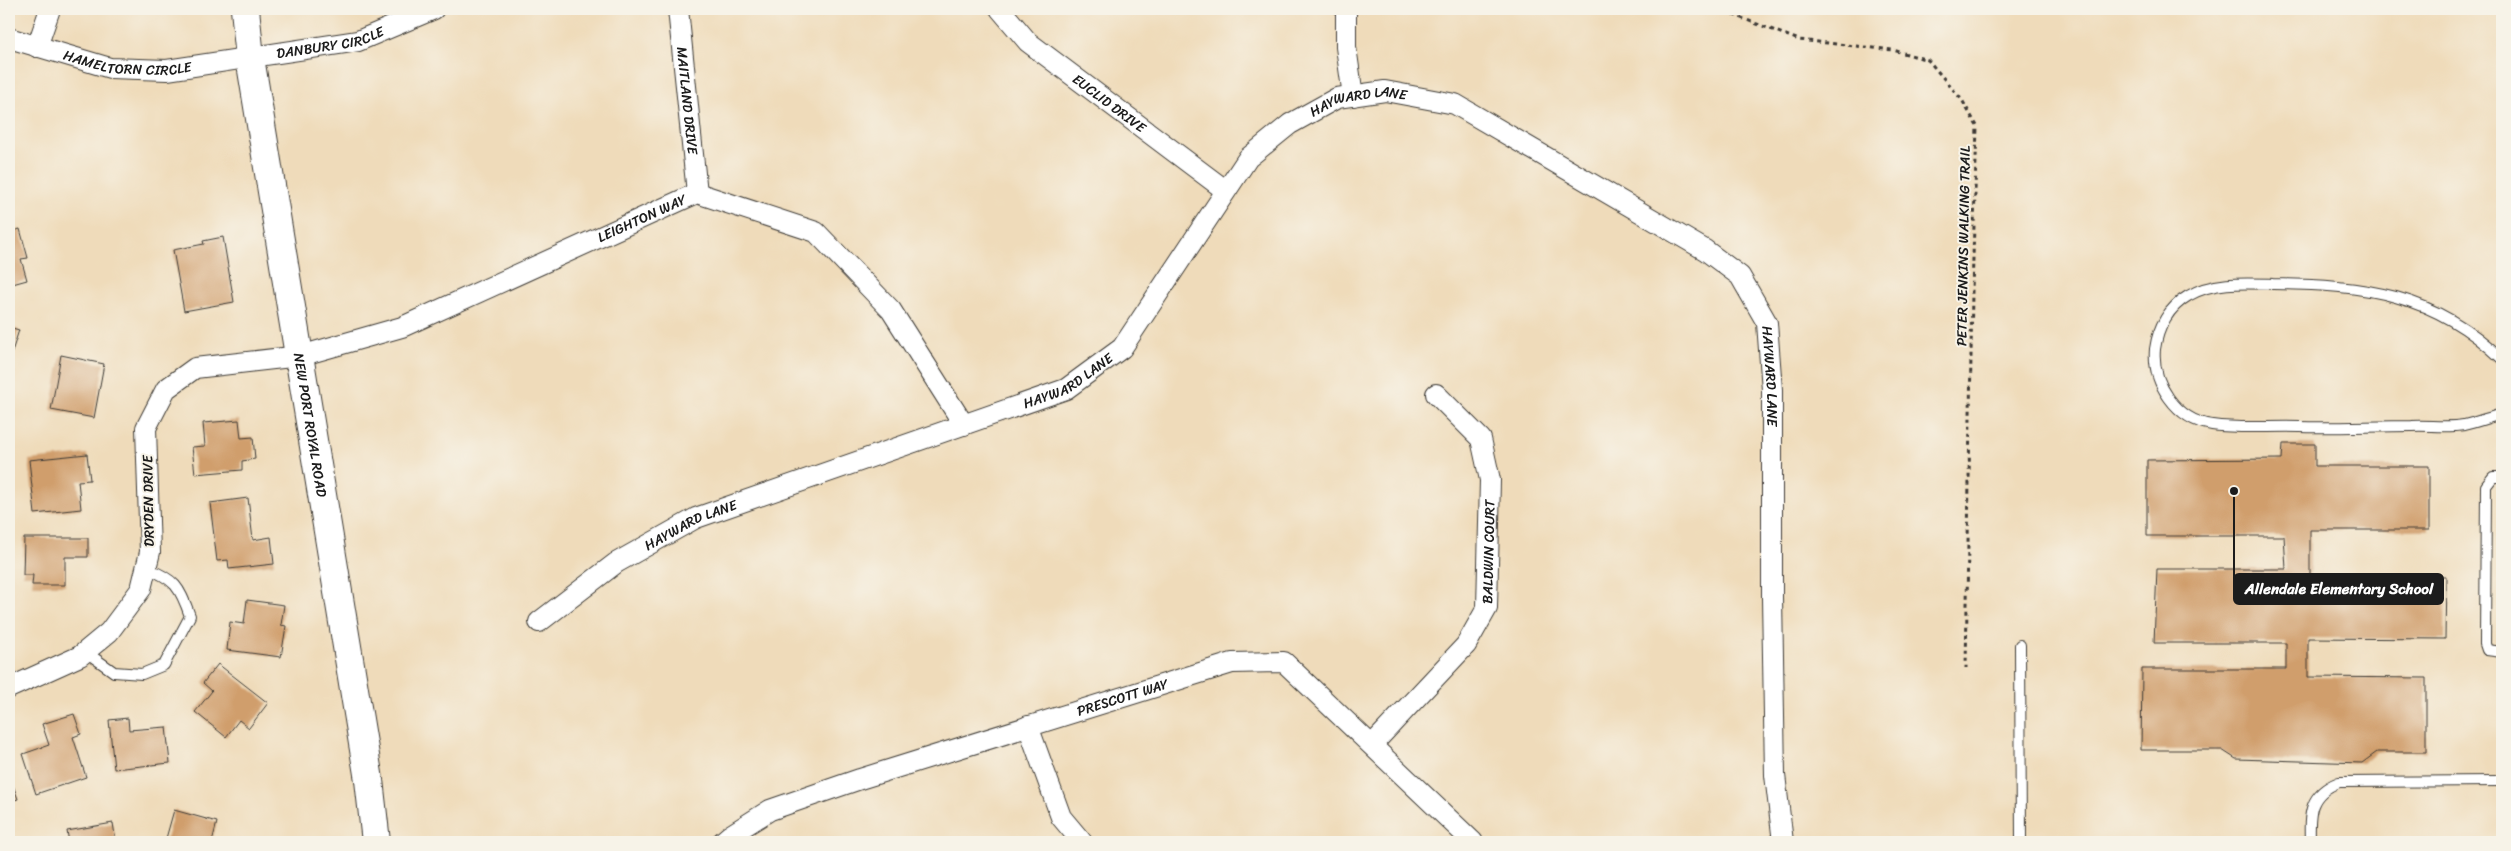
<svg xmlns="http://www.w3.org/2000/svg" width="2511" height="851" font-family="Sriracha,sans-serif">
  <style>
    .building { fill: #d09e6c }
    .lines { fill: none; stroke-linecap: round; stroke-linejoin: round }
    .lane-casing { stroke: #3c3934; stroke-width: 12 }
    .street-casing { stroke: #3c3934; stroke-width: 22 }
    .secondary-casing { stroke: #3c3934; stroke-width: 30 }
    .path { stroke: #3c3934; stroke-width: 3; stroke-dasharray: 4 4; stroke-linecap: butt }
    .lane { stroke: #fff; stroke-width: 10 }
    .street { stroke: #fff; stroke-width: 20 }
    .secondary { stroke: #fff; stroke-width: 28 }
    .labels { text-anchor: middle; stroke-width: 4; stroke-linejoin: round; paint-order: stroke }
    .street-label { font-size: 14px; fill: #1c1c1c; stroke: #f7f3e8 }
    .leader { fill: none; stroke: #1c1c1c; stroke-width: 2 }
    .callout-dot { fill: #1c1c1c; stroke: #f7f3e8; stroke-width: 2 }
    .callout { fill: #1c1c1c; stroke: #1c1c1c; stroke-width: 2 }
    .callout-label { font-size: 15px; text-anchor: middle; font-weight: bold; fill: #fff }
  </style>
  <rect width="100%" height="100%" fill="#f7f3e8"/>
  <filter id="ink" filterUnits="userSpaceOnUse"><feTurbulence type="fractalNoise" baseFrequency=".02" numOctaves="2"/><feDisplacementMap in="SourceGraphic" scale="10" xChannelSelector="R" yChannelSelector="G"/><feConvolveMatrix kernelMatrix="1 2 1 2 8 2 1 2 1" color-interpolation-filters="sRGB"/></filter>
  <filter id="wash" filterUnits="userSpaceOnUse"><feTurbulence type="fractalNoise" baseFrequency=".0096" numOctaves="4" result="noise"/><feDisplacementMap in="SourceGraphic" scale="20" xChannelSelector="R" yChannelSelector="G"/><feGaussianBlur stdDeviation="1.12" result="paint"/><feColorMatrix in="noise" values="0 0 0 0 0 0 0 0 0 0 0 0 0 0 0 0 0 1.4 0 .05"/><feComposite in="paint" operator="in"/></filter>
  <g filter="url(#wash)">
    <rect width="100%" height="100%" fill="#efdbba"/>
    <g id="blocks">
      <!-- building -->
      <g class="building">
        <path d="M20,229L28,258L21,259L27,280L9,285V232Z"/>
        <path d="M223,237L234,302L184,311L173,250L204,244L203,241Z"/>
        <path d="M9,327L19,330L9,361Z"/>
        <path d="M61,355L104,364L94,418L51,410Z"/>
        <path d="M239,420L241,438L253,437L255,459L242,461V470L195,474L192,447L205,446L203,423Z"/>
        <path d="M2283,444H2315V466H2429V530H2310V575L2446,576L2445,639L2308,638V677L2426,678V752H2377L2362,763L2236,759L2222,750H2141L2142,669H2286V643H2154L2157,569H2286L2284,536H2147V460L2282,459Z"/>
        <path d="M87,454L90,480L78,481L81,509L35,514L29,460Z"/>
        <path d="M248,498L253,540L271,537L274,564L229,569L228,560L217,561L210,503Z"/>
        <path d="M24,538H88V557H65V585H32L33,575H23Z"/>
        <path d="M247,600L284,605L281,625L286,626L281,657L227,650L230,622L244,624Z"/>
        <path d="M218,664L268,703L249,728L239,720L226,737L195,712L212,691L203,683Z"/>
        <path d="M74,714L81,734L73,737L86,777L36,794L23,754L49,745L42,724Z"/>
        <path d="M128,718L129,730L166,727L170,763L114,769L109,720Z"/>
        <path d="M9,774L18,799L9,802Z"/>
        <path d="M174,810L217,822L212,842H165Z"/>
        <path d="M113,823L116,842H69L67,831Z"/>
      </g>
    </g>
  </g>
  <g filter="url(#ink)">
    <use href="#blocks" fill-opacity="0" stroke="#3c3934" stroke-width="1"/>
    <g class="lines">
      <defs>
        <g id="lane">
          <path d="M2502,359C2434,293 2364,285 2273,284C2245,283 2212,281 2188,296C2169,307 2158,327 2155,349C2152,383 2176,420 2212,425C2240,429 2271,426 2300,427C2337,428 2374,426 2412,426C2428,425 2447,428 2464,425C2477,422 2490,417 2502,414"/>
          <path d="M2502,477H2493L2486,486L2485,644L2487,650L2502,652"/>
          <path d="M2020,645L2021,842"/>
          <path d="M86,652L114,672L142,674L164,665L190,616C180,587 175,579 146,568"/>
          <path d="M2310,842C2309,813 2309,794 2339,782L2502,781"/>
        </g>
        <g id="street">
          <path id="s1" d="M678,9L697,193"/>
          <path id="s2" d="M1000,9L1028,42L1225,190"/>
          <path d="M1346,9V47L1353,96"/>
          <path id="s3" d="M9,38L110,68L167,70L358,41L434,9"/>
          <path d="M37,47L50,9"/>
          <path id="s4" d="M539,622L616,563L696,518L1066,389L1122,348L1248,158L1290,124L1337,98L1385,91L1455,104L1705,250L1740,276L1767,323L1772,390V597L1775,775L1783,842"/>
          <path id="s5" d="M9,688L80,656L109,632L141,589L150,552L146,428L166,389L195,368L300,356L402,327L697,193L816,232L891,310L964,425"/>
          <path d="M1028,726L1061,817L1082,842"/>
          <path id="s6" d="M1372,745L1466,645L1487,608L1490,480L1481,439L1436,394"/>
          <path id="s7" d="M722,842L729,836L770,810L860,779L1232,663L1284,662L1473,842"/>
        </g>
        <g id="secondary">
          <path id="s8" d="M245,9L250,58L369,780L376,842"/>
        </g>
      </defs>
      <!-- lane casing -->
      <use href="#lane" class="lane-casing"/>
      <!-- street casing -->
      <use href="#street" class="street-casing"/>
      <!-- secondary casing -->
      <use href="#secondary" class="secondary-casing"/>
      <!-- path -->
      <path class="path" d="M1718,9L1799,40L1893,50L1928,60L1962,100L1977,126L1972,291L1966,668"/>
      <!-- lane -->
      <use href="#lane" class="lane"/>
      <!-- street -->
      <use href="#street" class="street"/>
      <!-- secondary -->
      <use href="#secondary" class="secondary"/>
    </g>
  </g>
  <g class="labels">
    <!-- street labels -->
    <g class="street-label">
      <text dy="5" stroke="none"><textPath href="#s3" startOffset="328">DANBURY CIRCLE</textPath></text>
      <text dy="5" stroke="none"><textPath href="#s3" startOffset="122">HAMELTORN CIRCLE</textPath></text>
      <text dy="5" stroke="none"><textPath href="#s1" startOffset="92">MAITLAND DRIVE</textPath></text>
      <text dy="5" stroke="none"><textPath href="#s2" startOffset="145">EUCLID DRIVE</textPath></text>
      <text dy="5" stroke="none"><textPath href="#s4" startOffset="1006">HAYWARD LANE</textPath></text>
      <text dy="5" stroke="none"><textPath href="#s5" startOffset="886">LEIGHTON WAY</textPath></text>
      <text transform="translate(1963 246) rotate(-89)" y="5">PETER JENKINS WALKING TRAIL</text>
      <text dy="5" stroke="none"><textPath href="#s4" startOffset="1546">HAYWARD LANE</textPath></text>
      <text dy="5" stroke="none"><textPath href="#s4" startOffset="586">HAYWARD LANE</textPath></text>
      <text dy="5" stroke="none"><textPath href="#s8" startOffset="421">NEW PORT ROYAL ROAD</textPath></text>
      <text transform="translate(148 501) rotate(-91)" y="5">DRYDEN DRIVE</text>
      <text dy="5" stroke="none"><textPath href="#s4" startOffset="181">HAYWARD LANE</textPath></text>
      <text dy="5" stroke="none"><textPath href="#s6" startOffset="236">BALDWIN COURT</textPath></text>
      <text dy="5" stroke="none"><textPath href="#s7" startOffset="428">PRESCOTT WAY</textPath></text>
    </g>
  </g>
  <!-- callouts -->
  <path class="leader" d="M2234 491L2234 589"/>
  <circle class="callout-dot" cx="2234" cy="491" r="5"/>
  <rect class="callout" x="2234" y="574" width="209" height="30" rx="5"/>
  <g class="callout-label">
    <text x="2339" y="594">Allendale Elementary School</text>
  </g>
  <!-- margin -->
  <rect width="2511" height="851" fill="none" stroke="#f7f3e8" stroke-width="30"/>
</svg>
